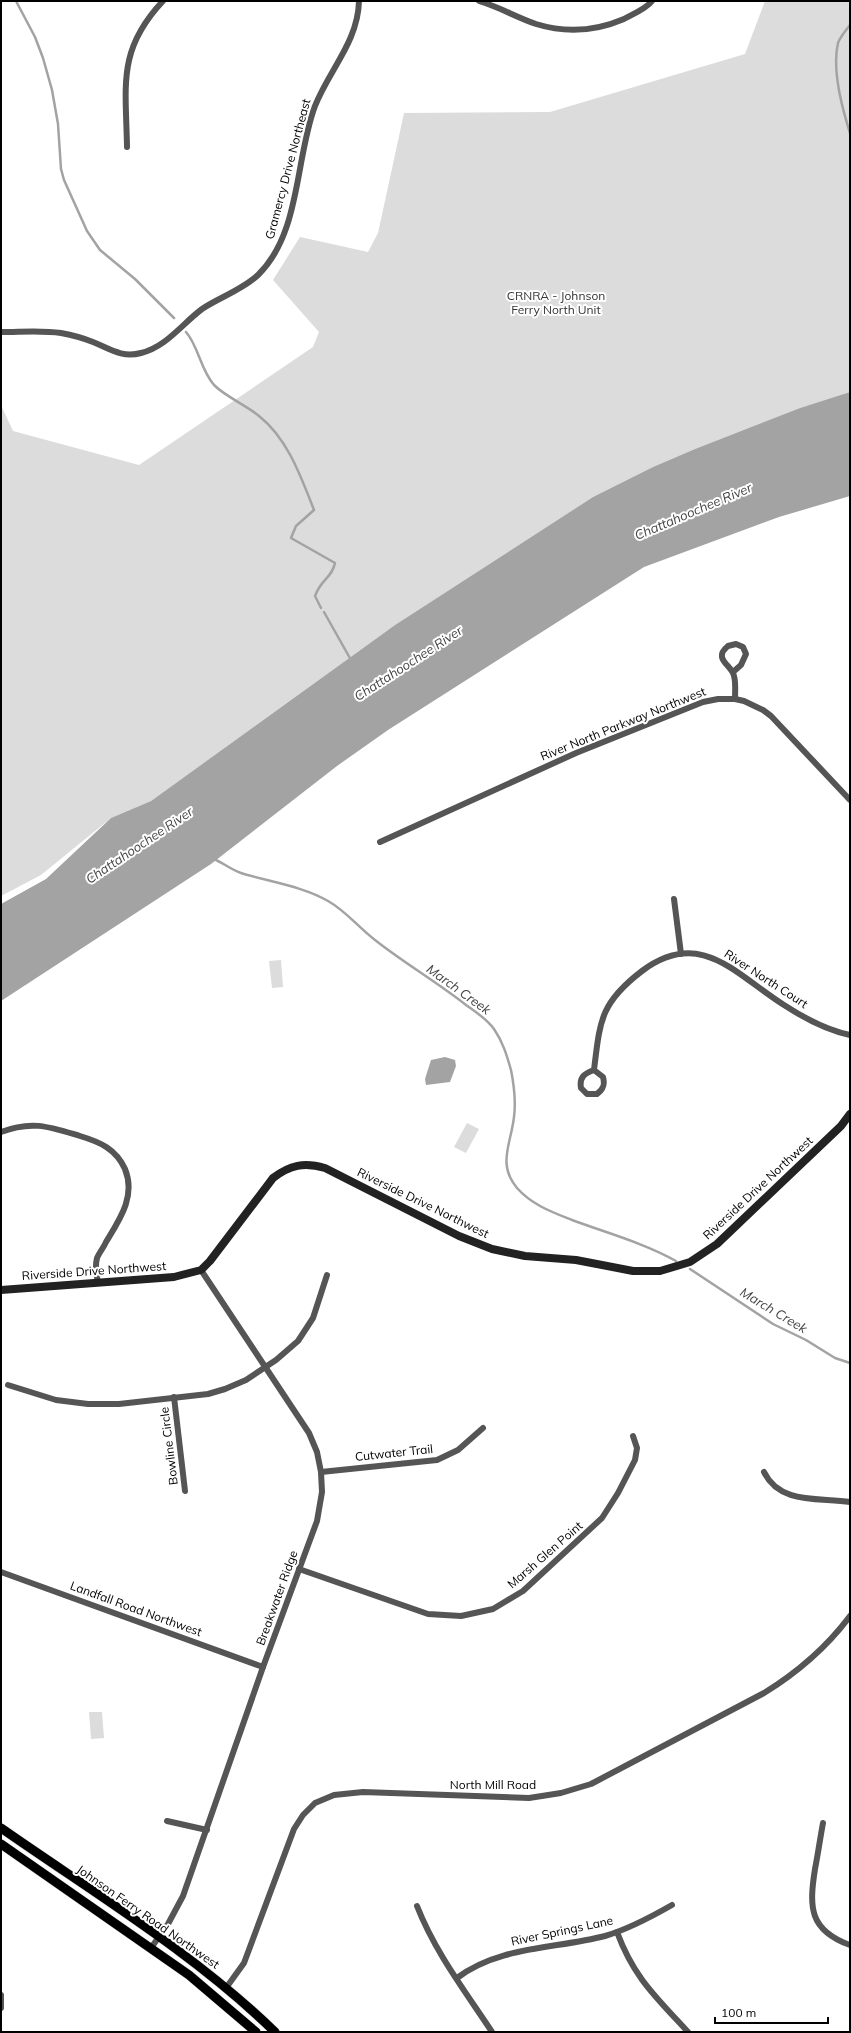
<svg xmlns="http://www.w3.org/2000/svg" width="851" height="2033" font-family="Mulish,sans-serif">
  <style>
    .green { fill: #dcdcdc }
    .water { fill: #a3a3a3 }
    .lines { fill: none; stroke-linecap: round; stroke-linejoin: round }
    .stream { stroke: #a3a3a3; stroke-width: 2.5 }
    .primary-casing { stroke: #dbdbdb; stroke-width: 10 }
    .street { stroke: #555; stroke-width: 6 }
    .secondary { stroke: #222; stroke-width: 8 }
    .primary { stroke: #000; stroke-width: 9 }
    .labels { text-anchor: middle; stroke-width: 4; stroke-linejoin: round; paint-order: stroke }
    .street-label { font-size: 12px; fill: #000; stroke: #fff }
    .park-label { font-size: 12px; fill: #333; stroke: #fff }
    .water-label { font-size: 13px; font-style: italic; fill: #444; stroke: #fff }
  </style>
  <rect width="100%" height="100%" fill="#fff"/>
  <!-- green -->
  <g class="green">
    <path d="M765,1H850V392L800,408L695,449L653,467L593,497L395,625L151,801L111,818L41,875L1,896V405L13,431L139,465L313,347L319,332L273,280L300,237L368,252L378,233L404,113L550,112L745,54Z"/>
    <path d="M281,960L283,987L272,988L269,961Z"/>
    <path d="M467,1123L479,1129L466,1153L454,1147Z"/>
    <path d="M89,1712H102L104,1738L91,1739Z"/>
  </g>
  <!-- water -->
  <g class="water">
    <path d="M850,392V496L779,517L644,567L388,730L337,766L211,864L1,1001V904L46,879L111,818L151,801L395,625L593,497L653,467L695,449L800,408Z"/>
    <path d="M445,1057L455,1060L456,1066L450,1082L426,1085L425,1079L431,1060Z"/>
  </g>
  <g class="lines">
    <!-- stream -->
    <g class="stream">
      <path d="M16,1L35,37L43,58L52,90L58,124L61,169L64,180L87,231L100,250L135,279L174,318"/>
      <path d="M850,25C846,30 840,37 838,43C832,69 842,108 850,133"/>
      <path d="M186,332C199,347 200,369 214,385C226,397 246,405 259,416C288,439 301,477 314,510L296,526L291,538L335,563C332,578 321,579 315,596L321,608"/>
      <path d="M324,612L351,660"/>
      <path d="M214,859C223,863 232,870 241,873C270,882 302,886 328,901C346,911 359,928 375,940C404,963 437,982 466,1005C476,1012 487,1019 494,1029C503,1042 507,1056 511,1070C514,1085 516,1102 514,1117C511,1144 497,1164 517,1188C532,1205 552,1212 572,1220C607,1233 644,1243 676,1261"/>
      <path d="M690,1269L773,1324L806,1340L835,1358L850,1363"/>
    </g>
    <defs>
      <g id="primary">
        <path d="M1,1828C94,1893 194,1953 275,2032"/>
        <path d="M1,1844L189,1975L256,2032"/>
      </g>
    </defs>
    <!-- primary casing -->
    <use href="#primary" class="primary-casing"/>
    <!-- street -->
    <g class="street">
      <path d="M479,1C499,7 516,17 536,24C565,33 596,31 624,19C633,14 646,9 652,1"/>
      <path d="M127,147C126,85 117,50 163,1"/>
      <path d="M1,332C21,332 42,330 61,333C72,335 83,338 93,342C110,349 122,358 141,353C166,347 182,324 202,309C220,297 242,290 258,275C301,233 295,159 315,106C329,70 358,42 359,1"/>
      <path d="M733,672L741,665L746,654L743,647L736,644L728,646C712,659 732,665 734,676C736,683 735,692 735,699"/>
      <path d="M380,842L576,753L703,702L718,699H735L744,701L763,710L771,716L850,800"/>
      <path d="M674,899L681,954"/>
      <path d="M594,1070L603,1077C605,1084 604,1089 597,1094H587L581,1088C579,1077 585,1073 594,1070C600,1021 600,1003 642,971C701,927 736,975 784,1005C804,1018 826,1030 850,1035"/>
      <path d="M1,1132C32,1120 50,1127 80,1136C100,1142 116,1149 125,1169C136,1196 120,1219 106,1242C104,1247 99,1253 97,1258C95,1266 96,1274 98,1282"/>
      <path d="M8,1385L56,1400L88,1404H119L208,1394L225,1389L246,1380L276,1360L298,1341L313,1318L327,1275"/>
      <path d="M174,1397L185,1491"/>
      <path d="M321,1472L437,1460L458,1450L483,1428"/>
      <path d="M764,1472C780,1505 820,1497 850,1502"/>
      <path d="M299,1569L428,1614L461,1616L493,1609L523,1591L602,1518L618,1493L635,1460L637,1448L633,1436"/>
      <path d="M1,1572L263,1667"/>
      <path d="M167,1821L207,1830"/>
      <path d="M823,1823C820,1839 818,1854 815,1869C809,1907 809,1930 850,1945"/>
      <path d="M417,1906C435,1952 465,1991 492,2032"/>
      <path d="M617,1932C634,1978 656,1997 688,2032"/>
      <path d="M151,1948L168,1924L183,1896L263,1667L317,1521L322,1492L321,1472L317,1452L309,1433L201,1270"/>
      <path d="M457,1978C499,1946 555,1949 605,1936C629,1929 651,1917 672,1905"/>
      <path d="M226,1988L244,1963L294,1829L303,1815L315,1803L334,1795L363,1792L529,1798L561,1793L591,1784L764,1693C798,1672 826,1648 850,1616"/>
      <path d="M1,1995V2008"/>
    </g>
    <!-- secondary -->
    <path class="secondary" d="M1,1290L174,1277L201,1270L210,1261L273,1178C290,1165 304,1162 325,1168L459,1236L492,1249L525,1256L576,1260L633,1271H660L690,1262L717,1244L841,1126L850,1114"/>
    <!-- primary -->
    <use href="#primary" class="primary"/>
  </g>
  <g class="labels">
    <!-- street labels -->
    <g class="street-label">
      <text transform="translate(288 169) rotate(-75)" y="4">Gramercy Drive Northeast</text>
      <text transform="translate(623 724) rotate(-22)" y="4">River North Parkway Northwest</text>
      <text transform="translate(766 979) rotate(33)" y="4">River North Court</text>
      <text transform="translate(758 1188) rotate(-43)" y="4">Riverside Drive Northwest</text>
      <text transform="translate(423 1203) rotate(26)" y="4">Riverside Drive Northwest</text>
      <text transform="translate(94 1271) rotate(-4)" y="4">Riverside Drive Northwest</text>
      <text transform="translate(169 1446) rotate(-97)" y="4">Bowline Circle</text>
      <text transform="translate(394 1453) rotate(-6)" y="4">Cutwater Trail</text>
      <text transform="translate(545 1555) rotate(-41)" y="4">Marsh Glen Point</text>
      <text transform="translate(277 1598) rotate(-70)" y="4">Breakwater Ridge</text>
      <text transform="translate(136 1609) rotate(20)" y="4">Landfall Road Northwest</text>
      <text x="493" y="1789">North Mill Road</text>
      <text transform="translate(148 1917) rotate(35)" y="4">Johnson Ferry Road Northwest</text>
      <text transform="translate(562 1931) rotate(-12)" y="4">River Springs Lane</text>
    </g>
    <!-- park labels -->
    <g class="park-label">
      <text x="556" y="300">CRNRA - Johnson<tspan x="556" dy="14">Ferry North Unit</tspan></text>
    </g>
    <!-- water labels -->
    <g class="water-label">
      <text transform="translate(693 511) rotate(-23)" y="5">Chattahoochee River</text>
      <text transform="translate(408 663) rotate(-33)" y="5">Chattahoochee River</text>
      <text transform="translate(139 845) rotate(-34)" y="5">Chattahoochee River</text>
      <text transform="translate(459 989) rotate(36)" y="5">March Creek</text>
      <text transform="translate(774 1310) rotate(31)" y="5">March Creek</text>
    </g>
  </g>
  <!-- border -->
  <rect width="851" height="2033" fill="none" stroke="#000000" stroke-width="4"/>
  <!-- scale -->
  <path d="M715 2017v6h113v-6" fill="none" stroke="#000000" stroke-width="2"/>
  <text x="721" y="2017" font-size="12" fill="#000000" stroke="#ffffff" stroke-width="3" paint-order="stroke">100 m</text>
</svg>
